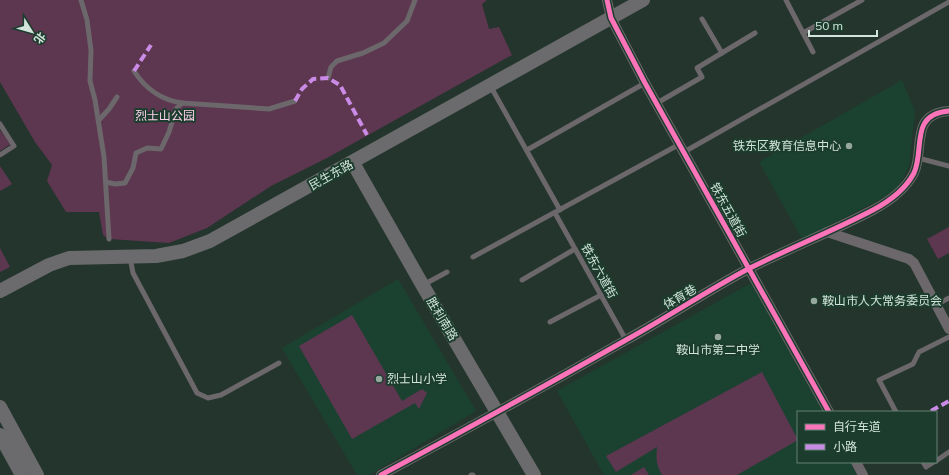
<svg xmlns="http://www.w3.org/2000/svg" width="949" height="475" font-family="Mulish,'Noto Sans SC',sans-serif">
  <style>
    .built { fill: #1b4231 }
    .green { fill: #5d3650 }
    .lines { fill: none; stroke-linecap: round; stroke-linejoin: round }
    .lane { stroke: #6b676a; stroke-width: 5 }
    .street { stroke: #6b676a; stroke-width: 10 }
    .secondary { stroke: #6b6a6c; stroke-width: 14 }
    .quiet { stroke: #ca8be6; stroke-width: 4; stroke-dasharray: 8 4; stroke-linecap: butt }
    .cycleway-casing { stroke: #1c3d2e; stroke-width: 8 }
    .cycleway { stroke: #fb73b8; stroke-width: 5 }
    .poi-dot { fill: #95a79e; stroke: #1c3d2e; stroke-width: 1.5 }
    .labels { text-anchor: middle; stroke-width: 4; stroke-linejoin: round; paint-order: stroke }
    .park-label { font-size: 12px; fill: #fcd1ea; stroke: #1c3d2e }
    .poi-label { font-size: 12px; fill: #d2e4db; stroke: #1c3d2e; text-anchor: start }
    .street-label { font-size: 12px; fill: #d2e4db; stroke: #1c3d2e }
  </style>
  <rect width="100%" height="100%" fill="#24352d"/>
  <!-- built -->
  <g class="built">
    <path d="M902,80L915,111L909,167L898,187L881,199L802,239L759,162Z"/>
    <path d="M398,279L476,411L369,475H357L282,348Z"/>
    <path d="M751,283L823,412H798V462H850L857,475H604L557,391Z"/>
  </g>
  <!-- green -->
  <g class="green">
    <path d="M0,0H487L482,4L489,29L499,27L512,55L327,158L271,186L207,228L169,243L109,239L103,235L99,212H66L47,181L52,165L35,142L0,82Z"/>
    <path d="M0,130L11,144L0,151Z"/>
    <path d="M0,166L12,184L0,191Z"/>
    <path d="M949,227V253L938,259L927,239Z"/>
    <path d="M0,248L10,267L0,272Z"/>
    <path d="M352,315L402,401L422,389L427,393L419,409L415,403L352,439L299,346Z"/>
    <path d="M762,372L798,440L737,475H662C656,464 656,459 657,447L616,472L606,456Z"/>
    <path d="M644,467L649,475H631Z"/>
  </g>
  <g class="lines">
    <!-- lane -->
    <g class="lane">
      <path d="M81,0L87,20L91,50L90,81L95,100L104,157L109,239"/>
      <path d="M786,0L813,52"/>
      <path d="M702,19L722,53"/>
      <path d="M803,33L862,0"/>
      <path d="M134,71C145,88 161,100 182,103"/>
      <path d="M328,78L331,67L337,61L363,53L384,43L407,21L415,0"/>
      <path d="M491,87L560,210"/>
      <path d="M657,103L702,77L697,68L755,33"/>
      <path d="M99,120L109,109L117,97"/>
      <path d="M0,124L14,146L0,155"/>
      <path d="M527,150L645,83"/>
      <path d="M684,152L949,2"/>
      <path d="M918,158L949,166"/>
      <path d="M106,182L115,184L125,183L133,168L136,153L147,148L161,149L169,132L176,109L182,103L269,109L295,101"/>
      <path d="M555,213L626,340"/>
      <path d="M130,257L133,273L197,393L208,398L221,395L279,363"/>
      <path d="M473,257L680,144"/>
      <path d="M522,280L575,249"/>
      <path d="M423,285L447,272"/>
      <path d="M936,305L949,298"/>
      <path d="M550,322L601,295"/>
      <path d="M896,412L879,380L913,364L919,352L949,337"/>
      <path d="M936,461L949,452"/>
      <path d="M923,462L926,467L934,462"/>
      <path d="M471,475H473"/>
    </g>
    <!-- street -->
    <g class="street">
      <path d="M607,0L611,18L645,83L829,412"/>
      <path d="M827,232L909,259L914,263L949,329"/>
      <path d="M856,462L863,475"/>
      <path d="M381,475C463,431 545,386 626,340C668,317 708,290 750,268C790,248 833,231 873,210C890,201 905,190 914,173C925,149 909,114 949,111"/>
    </g>
    <!-- secondary -->
    <g class="secondary">
      <path d="M353,163L423,286L534,475"/>
      <path d="M0,291L49,265L69,258L156,256L183,251L210,241L643,0"/>
      <path d="M0,407L37,475"/>
      <path d="M0,435L22,475"/>
    </g>
    <!-- quiet -->
    <g class="quiet">
      <path d="M134,71L151,45"/>
      <path d="M295,101L302,89L313,79L328,78L340,85L367,135"/>
      <path d="M931,411L949,401"/>
    </g>
    <defs>
      <g id="cycleway">
        <path d="M607,0L611,18L645,83L829,412"/>
        <path d="M381,475C463,431 545,386 626,340C668,317 708,290 750,268C790,248 833,231 873,210C890,201 905,190 914,173C925,149 909,114 949,111"/>
      </g>
    </defs>
    <!-- cycleway casing -->
    <use href="#cycleway" class="cycleway-casing"/>
    <!-- cycleway -->
    <use href="#cycleway" class="cycleway"/>
  </g>
  <!-- markers -->
  <g class="poi-dot">
    <circle cx="849" cy="146" r="4"/>
    <circle cx="814" cy="301" r="4"/>
    <circle cx="718" cy="337" r="4"/>
    <circle cx="379" cy="379" r="4"/>
  </g>
  <g class="labels">
    <!-- park labels -->
    <g class="park-label">
      <text x="165" y="120">烈士山公园</text>
    </g>
    <!-- poi labels -->
    <g class="poi-label">
      <text x="841" y="150" text-anchor="end">铁东区教育信息中心</text>
      <text x="822" y="305">鞍山市人大常务委员会</text>
      <text x="718" y="354" text-anchor="middle">鞍山市第二中学</text>
      <text x="387" y="383">烈士山小学</text>
    </g>
    <!-- street labels -->
    <g class="street-label">
      <text transform="translate(331 175) rotate(-29)" y="4">民生东路</text>
      <text transform="translate(728 210) rotate(61)" y="4">铁东五道街</text>
      <text transform="translate(599 271) rotate(61)" y="4">铁东六道街</text>
      <text transform="translate(680 297) rotate(-30)" y="4">体育巷</text>
      <text transform="translate(442 319) rotate(59)" y="4">胜利南路</text>
    </g>
  </g>
  <!-- legend -->
  <rect x="797" y="411" width="140" height="52" fill="#1c3d2e" stroke="#658073"/>
  <rect x="805" y="424" width="20" height="6" fill="#fb73b8" stroke="#658073"/>
  <text x="833" y="431" font-size="12" fill="#d2e4db">自行车道</text>
  <rect x="805" y="444" width="20" height="6" fill="#ca8be6" stroke="#658073"/>
  <text x="833" y="451" font-size="12" fill="#d2e4db">小路</text>
  <!-- north arrow -->
  <g transform="translate(32 32) rotate(127)" stroke="#1c3d2e" stroke-width="3" paint-order="stroke">
  <path d="M0-3L7 15L0 10L-7 15Z" fill="#d2e4db"/>
  <text y="-6" font-size="11" font-weight="bold" text-anchor="middle" fill="#d2e4db">北</text>
  </g>
  <!-- scale -->
  <path d="M809 30v6h68v-6" fill="none" stroke="#d2e4db" stroke-width="2"/>
  <text x="815" y="30" font-size="12" fill="#d2e4db" stroke="#1c3d2e" stroke-width="3" paint-order="stroke">50 m</text>
</svg>
